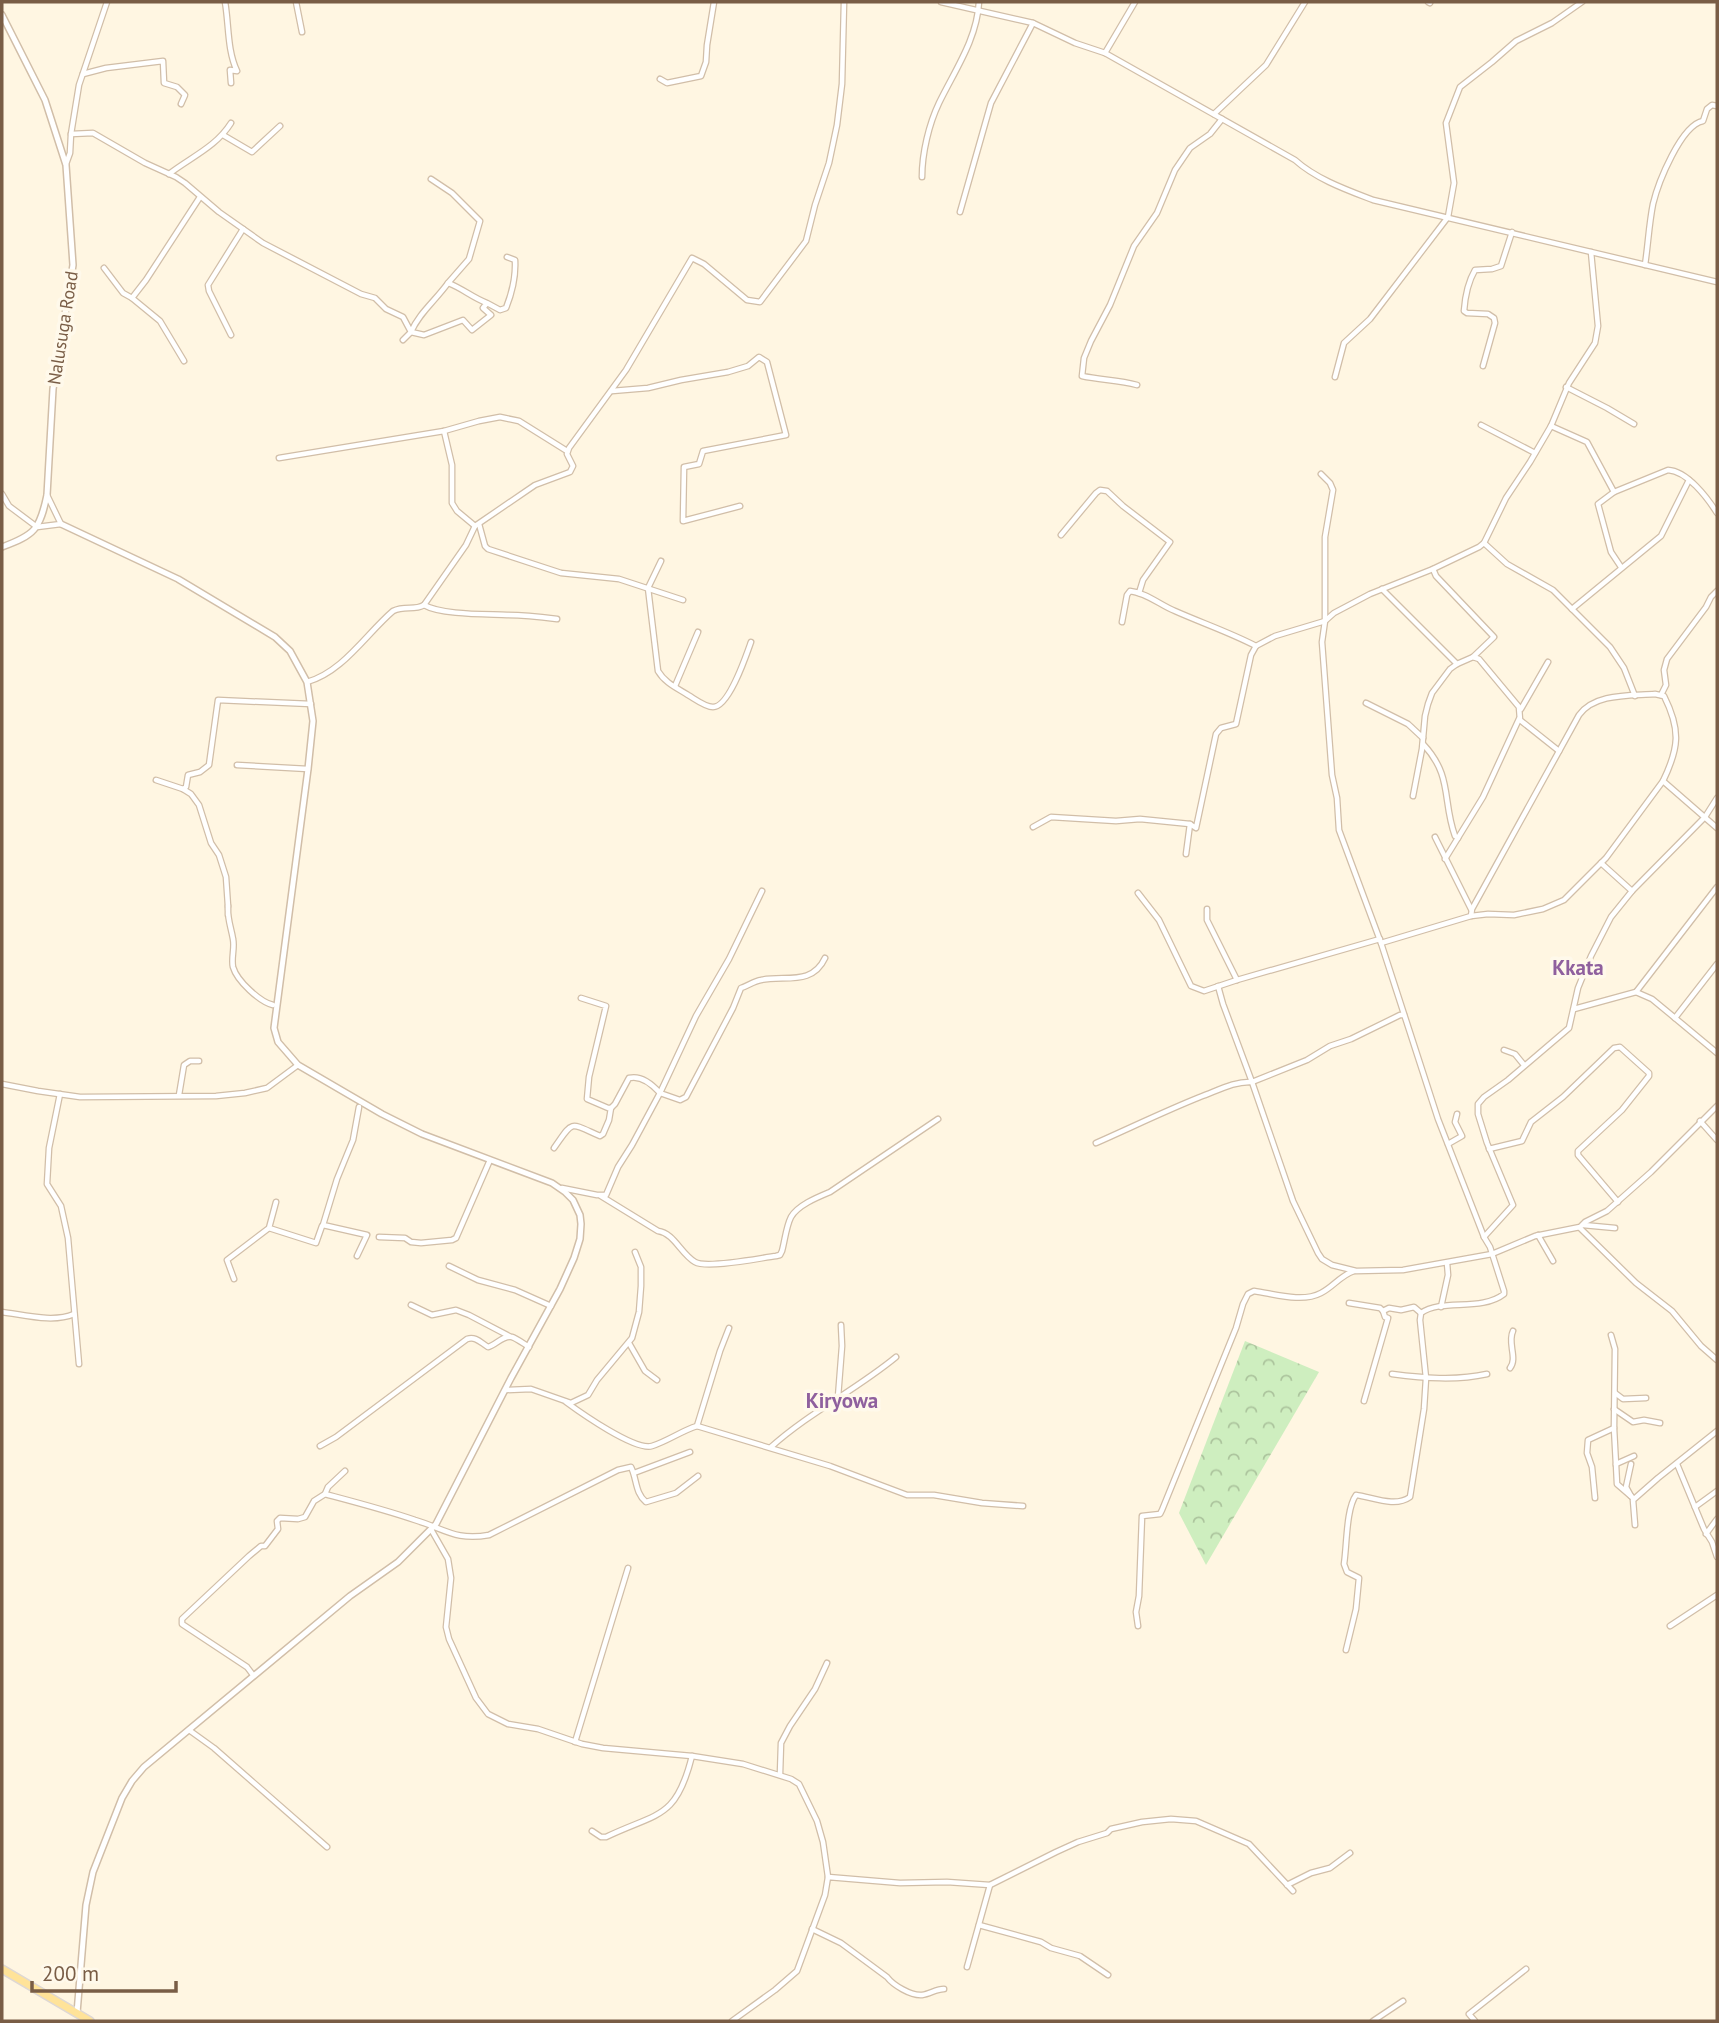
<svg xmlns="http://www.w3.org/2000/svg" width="1719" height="2023" font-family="'PT Sans',sans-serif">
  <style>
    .forest { fill: url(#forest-crowns) }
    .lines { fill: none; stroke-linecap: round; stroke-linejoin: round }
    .minor-casing { stroke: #d1bea8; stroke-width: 7 }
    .tertiary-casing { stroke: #d1bea8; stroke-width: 8 }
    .primary-casing { stroke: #dfd8d3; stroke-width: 10 }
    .minor { stroke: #fff; stroke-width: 4.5 }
    .tertiary { stroke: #fff; stroke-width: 5 }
    .primary { stroke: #ffe399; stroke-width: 7 }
    .labels { text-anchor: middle; stroke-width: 7; stroke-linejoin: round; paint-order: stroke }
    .street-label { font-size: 18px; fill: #795d46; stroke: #fff9eb }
    .quarter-label { font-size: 21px; font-weight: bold; fill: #8f609e; stroke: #fff9eb }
  </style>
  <defs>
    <pattern id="forest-crowns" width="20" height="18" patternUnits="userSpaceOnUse" patternTransform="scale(1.75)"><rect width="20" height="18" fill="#ceeebf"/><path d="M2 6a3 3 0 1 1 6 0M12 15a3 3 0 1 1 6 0" fill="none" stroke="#acc49d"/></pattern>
  </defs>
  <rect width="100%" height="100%" fill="#fff6e2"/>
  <!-- forest -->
  <path class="forest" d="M1245,1341L1319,1372L1206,1565L1179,1513Z"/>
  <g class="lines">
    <defs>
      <g id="minor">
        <path d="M225,2C229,24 227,50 237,71L230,70L231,83"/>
        <path d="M296,2L302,32"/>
        <path d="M941,2L1033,23L1075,43L1105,53L1295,160C1316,179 1347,190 1373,200L1717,282"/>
        <path d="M1428,2L1430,3"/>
        <path d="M1105,53L1135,2"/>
        <path d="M83,74L106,68L163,61L164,83L177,87L185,95L181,104"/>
        <path d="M660,79L667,83L701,76L706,62L707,45L714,2"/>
        <path d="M1214,114L1266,65L1305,2"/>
        <path d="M71,134L93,133L145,163L176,177L185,183L219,212L263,243L361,294L375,298L386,309L403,317L411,332L403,340"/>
        <path d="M223,135L252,152L280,126"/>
        <path d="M66,164L70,153L71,134L79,85L107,2"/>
        <path d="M169,174C191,157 216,147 231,123"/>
        <path d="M922,177C922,153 929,124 939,103C955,70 977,39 979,2"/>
        <path d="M431,179L452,193L480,221L469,259L448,283"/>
        <path d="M960,212L991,103L1033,23"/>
        <path d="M1645,265C1648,245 1649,224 1653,204C1658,183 1681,125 1703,121L1707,109L1712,105L1717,106"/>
        <path d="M104,268L123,293L132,298L146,280L200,197"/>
        <path d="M132,298L160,321L184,361"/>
        <path d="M487,303C473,298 462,288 448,283C436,300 419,313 411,332L424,335L463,320L472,330L491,315L483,308L487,303L500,310L506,308C512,293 516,277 515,260L507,257"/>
        <path d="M231,335L209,291L208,285L243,229"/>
        <path d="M1483,366L1495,323L1494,318L1488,314L1467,313L1464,311C1465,297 1468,282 1475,270L1492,269L1501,266L1512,232"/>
        <path d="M1335,377L1344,343L1370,319L1448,217L1454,183L1446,123L1460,87L1492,62L1516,41L1552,23L1582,2"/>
        <path d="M1137,385C1119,380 1101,380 1082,376L1084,358L1091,341L1110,305L1134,246L1157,213L1175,170L1190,148L1210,134L1222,119"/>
        <path d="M1566,387L1607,408L1634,424"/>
        <path d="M612,391L648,388L681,380L728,372L748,366L759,357L767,362L786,435L703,451L699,464L684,467L683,521L740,506"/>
        <path d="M1481,425L1535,453"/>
        <path d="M1551,426L1587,442L1614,492L1668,470C1687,471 1707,497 1717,513"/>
        <path d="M444,431L452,465V503L457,511L475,526"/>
        <path d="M279,458L444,431L479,421L500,417L519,421L567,451"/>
        <path d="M1321,474L1330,483L1333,490L1325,537V621L1322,642L1332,775L1337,798L1339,830L1381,943L1438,1119L1484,1237L1490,1247L1504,1291V1294C1481,1312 1442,1298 1421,1313"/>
        <path d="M1614,492L1598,504L1611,552L1621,567"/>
        <path d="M2,494L9,506L37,527L61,524L47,495"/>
        <path d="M479,524L485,546L488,549L561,573L619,579L683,600"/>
        <path d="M1061,535L1096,493L1100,490L1107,491L1123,506L1170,542L1143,580L1139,593"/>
        <path d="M1484,543L1507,564L1553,590L1610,647L1624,668L1635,696"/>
        <path d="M661,561L648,588L658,671C665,683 677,688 688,695C695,699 705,707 713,707C729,707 746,656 751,642"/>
        <path d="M1433,569L1436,576L1494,637L1473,657"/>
        <path d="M1382,589L1457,664"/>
        <path d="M424,605C441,615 487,614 507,615C524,615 541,617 557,619"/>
        <path d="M1572,609L1661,536L1689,480"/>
        <path d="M1122,622L1127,595L1130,591C1147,593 1160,605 1175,611C1202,623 1229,632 1256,646L1275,636L1325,621L1334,613L1370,594L1433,569L1479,547L1484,543L1506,498L1530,462L1551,426L1569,383L1595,343L1598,326L1591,252"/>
        <path d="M307,682C343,672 366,634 393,611C405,605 414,611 424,605L466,545L475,526L535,485L570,472L573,466L567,454L569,448L626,370L692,258L704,264L747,300L760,302L806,241L815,205L829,163L837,125L842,84L844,2"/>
        <path d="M675,686L698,632"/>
        <path d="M1661,695L1666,685L1664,670L1667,659L1706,607L1711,597L1717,591"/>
        <path d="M1366,703L1408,724L1423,738"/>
        <path d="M1521,709L1548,662"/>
        <path d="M1423,744C1453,776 1442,800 1455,836L1458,838"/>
        <path d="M237,765L308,769"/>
        <path d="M156,780L183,789L191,794L199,805L211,843L219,855L226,877L228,906"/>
        <path d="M183,789L186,787L188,775L200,772L209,765L218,700L311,704"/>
        <path d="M1413,796L1422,749L1425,716L1428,704L1432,693L1450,669L1457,664L1473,657L1479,659L1519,707L1520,720L1559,751"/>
        <path d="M1033,827L1051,817L1116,821L1140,819L1190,824L1196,828L1216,734L1221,728L1236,724L1251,655L1256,646"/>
        <path d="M1435,837L1471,909"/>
        <path d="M1186,854L1190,824"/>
        <path d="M1445,859L1483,797L1519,719"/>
        <path d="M1601,863L1632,891"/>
        <path d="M762,891L729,959L696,1016L660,1093L680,1100L686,1097L733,1008L741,988C748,986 754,981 761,980C785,975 812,986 825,958"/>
        <path d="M1138,893L1159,920L1191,986L1204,991L1237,980L1380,939"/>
        <path d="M1207,909V920L1237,980"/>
        <path d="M228,915V906C227,918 231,927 233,939C235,948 231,958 233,967C237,981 260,1002 273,1005"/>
        <path d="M1471,916L1472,909L1579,715C1595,693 1630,696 1655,694L1664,696C1681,730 1679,748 1663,781L1717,828"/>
        <path d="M1381,943L1471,916L1488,914L1514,915L1543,909L1564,900L1606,858L1663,781"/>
        <path d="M1218,986L1223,1004L1252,1082L1307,1060L1330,1046L1351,1039L1400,1015H1404"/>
        <path d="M1636,992L1717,887"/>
        <path d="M1574,1009L1636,992L1652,999L1675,1018L1717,964"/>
        <path d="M1675,1018L1717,1053"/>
        <path d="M1504,1050L1515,1054L1524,1065"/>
        <path d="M2,1084L38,1091L80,1097L216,1096L245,1093L267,1088L298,1065"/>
        <path d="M60,1094L49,1148L47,1184L61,1206L68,1238L79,1364"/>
        <path d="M179,1095L184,1065L190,1061H199"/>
        <path d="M1700,1121L1717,1140"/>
        <path d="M1096,1143C1130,1128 1165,1111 1200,1097C1217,1091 1234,1081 1252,1082L1293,1201L1318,1253L1322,1259L1332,1265L1356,1271L1403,1270L1492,1254L1535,1236L1580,1227L1585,1222L1607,1211L1651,1172L1717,1106"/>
        <path d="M1448,1144L1462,1136L1455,1122L1457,1114"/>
        <path d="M554,1148C574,1120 568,1122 600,1136L603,1134L609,1120L611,1108"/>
        <path d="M1489,1149L1522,1141L1531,1122L1563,1097L1614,1048L1620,1047L1649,1073V1076L1622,1110L1578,1151V1155L1618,1202"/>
        <path d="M562,1188L597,1195H606L618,1167L632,1145L660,1093C652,1084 641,1075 629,1078L615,1104L611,1108H608L587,1099L589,1077L606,1006L581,998"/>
        <path d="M601,1196L658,1231C674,1233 681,1254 695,1262C707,1269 760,1258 776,1256L780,1255L782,1251C785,1240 786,1227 791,1217C798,1205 818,1197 830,1192L938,1119"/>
        <path d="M1583,1225L1615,1228"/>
        <path d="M1580,1228L1636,1283L1672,1311L1701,1346L1717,1360"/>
        <path d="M1538,1235L1553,1261"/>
        <path d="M379,1237L405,1238L411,1242L421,1243L452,1240L456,1238L490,1160"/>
        <path d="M1484,1237L1513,1205L1487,1143L1478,1114V1104L1484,1097L1508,1080L1569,1028L1578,988L1591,956L1611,917L1632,891L1705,817L1717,798"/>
        <path d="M357,1256L367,1235L323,1225L337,1179L353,1140L359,1107"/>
        <path d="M449,1266L478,1280L515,1290L551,1306"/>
        <path d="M234,1279L227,1260L269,1228L276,1202L269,1228L316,1243L322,1226"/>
        <path d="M1349,1303L1380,1308L1383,1311"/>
        <path d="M411,1305L432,1315L456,1310L469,1315L509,1336"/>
        <path d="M1441,1307L1448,1275L1447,1263"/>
        <path d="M2,1312C25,1315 53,1323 74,1314"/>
        <path d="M1611,1335L1615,1349L1614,1428"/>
        <path d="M629,1343L645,1371L657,1380"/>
        <path d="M1510,1368C1518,1358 1507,1343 1513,1331"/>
        <path d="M1392,1374C1423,1378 1456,1381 1487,1374"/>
        <path d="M505,1390L531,1389L571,1403L588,1395L597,1380L632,1338L639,1312L641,1286V1267L635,1252"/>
        <path d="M1615,1393L1623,1399L1646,1398"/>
        <path d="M838,1397L842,1346L841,1325"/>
        <path d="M1364,1401L1388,1318L1385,1317L1383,1311L1389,1308L1401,1310L1414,1307L1421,1313"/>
        <path d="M566,1402C581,1413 635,1451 652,1446C668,1441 681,1431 697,1426L720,1351L729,1328"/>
        <path d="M1614,1409L1633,1422L1644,1420L1660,1423"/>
        <path d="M697,1426L830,1466L907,1495H934L982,1503L1023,1506"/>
        <path d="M320,1446L336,1437L467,1339C476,1336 481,1343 488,1347C496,1345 503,1335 512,1337C516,1338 524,1344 529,1347"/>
        <path d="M771,1447C810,1412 856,1390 896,1357"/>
        <path d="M1677,1464L1704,1529L1712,1542L1717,1557"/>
        <path d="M634,1473L690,1452"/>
        <path d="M325,1494C355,1502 386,1510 415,1520C445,1529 456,1541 489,1535L618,1470L631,1467C637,1479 635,1493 646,1502L676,1493L698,1476"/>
        <path d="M1631,1496L1626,1487L1631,1464"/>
        <path d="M1632,1497L1617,1484L1616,1464L1634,1456"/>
        <path d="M1595,1498L1592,1467L1587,1453L1588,1440L1614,1428L1616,1465"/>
        <path d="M1695,1507L1717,1491"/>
        <path d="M1635,1525L1633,1500L1658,1478L1717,1431"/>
        <path d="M432,1531L448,1559L451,1578L446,1627L449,1639L476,1698L488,1714L508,1724L538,1729L582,1744L603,1748L692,1756L743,1764L791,1779L799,1784L817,1821L823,1842L828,1877"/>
        <path d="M1706,1534L1717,1519"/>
        <path d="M1138,1626L1136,1612L1139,1596L1142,1516L1160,1514L1162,1510L1236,1328L1243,1304L1248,1294L1254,1291C1275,1294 1302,1303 1321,1293C1333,1287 1341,1275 1354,1271"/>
        <path d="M1670,1626L1717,1595"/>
        <path d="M1346,1650L1356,1609L1359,1578L1347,1572L1344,1564C1347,1545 1346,1509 1356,1495C1372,1497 1395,1508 1410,1497L1424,1409L1426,1378L1420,1320L1421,1313"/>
        <path d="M253,1675L247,1667L182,1624V1619L249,1556L261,1546H265L278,1529L277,1521L280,1518L298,1519L305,1517L314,1501L325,1494L328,1487L345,1471"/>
        <path d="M189,1730L214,1748L327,1847"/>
        <path d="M575,1742L628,1568"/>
        <path d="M780,1774L781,1743L790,1726L815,1689L827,1663"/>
        <path d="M592,1831L601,1837H606C658,1812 676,1820 692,1756"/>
        <path d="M1287,1885L1311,1873L1330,1868L1350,1853"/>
        <path d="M979,1925L1041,1942L1051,1948L1080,1956L1108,1975"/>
        <path d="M812,1929L841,1943L887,1977C893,1985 911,1996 922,1995C930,1994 936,1989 944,1989"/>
        <path d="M967,1967L990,1885"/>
        <path d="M732,2021L775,1990L797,1971L825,1895L828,1877L900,1883L947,1882L990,1885L1056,1852L1078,1842L1107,1833L1111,1829L1142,1822L1171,1819L1196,1821L1249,1844L1293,1891"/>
        <path d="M1373,2021L1403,2001"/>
        <path d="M1475,2021L1469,2014L1526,1969"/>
      </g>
      <g id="tertiary">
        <path d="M2,15L45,100L66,165L73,265L53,389L47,495C40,529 35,535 2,547"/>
        <path d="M61,524L178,579L275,637L290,651L307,682L313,721L308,769L274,1028L278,1042L298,1065L382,1114L422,1134L552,1183L565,1192L573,1200L580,1215L581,1224L580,1239L574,1258L560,1289L511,1378L436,1524L398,1562L350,1596L144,1767L132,1781L122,1798L93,1872L86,1905L77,2013"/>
      </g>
      <path id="primary" d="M2,1969L90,2021"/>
    </defs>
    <!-- minor casing -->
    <use href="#minor" class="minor-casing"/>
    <!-- tertiary casing -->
    <use href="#tertiary" class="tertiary-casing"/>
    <!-- primary casing -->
    <use href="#primary" class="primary-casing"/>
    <!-- minor -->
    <use href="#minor" class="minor"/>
    <!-- tertiary -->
    <use href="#tertiary" class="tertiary"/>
    <!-- primary -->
    <use href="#primary" class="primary"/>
  </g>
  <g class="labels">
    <!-- street labels -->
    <g class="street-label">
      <text transform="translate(63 328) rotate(-81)" y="6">Nalusuga Road</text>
    </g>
    <!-- quarter labels -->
    <g class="quarter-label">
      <text x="1578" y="975">Kkata</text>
      <text x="842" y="1408">Kiryowa</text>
    </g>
  </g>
  <!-- border -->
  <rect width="1719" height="2023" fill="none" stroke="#795d46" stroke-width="7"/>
  <!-- scale -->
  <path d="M32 1981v10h144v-10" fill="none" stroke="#795d46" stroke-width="3.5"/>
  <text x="42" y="1981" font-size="21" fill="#795d46" stroke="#fff9eb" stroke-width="5" paint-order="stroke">200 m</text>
</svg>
